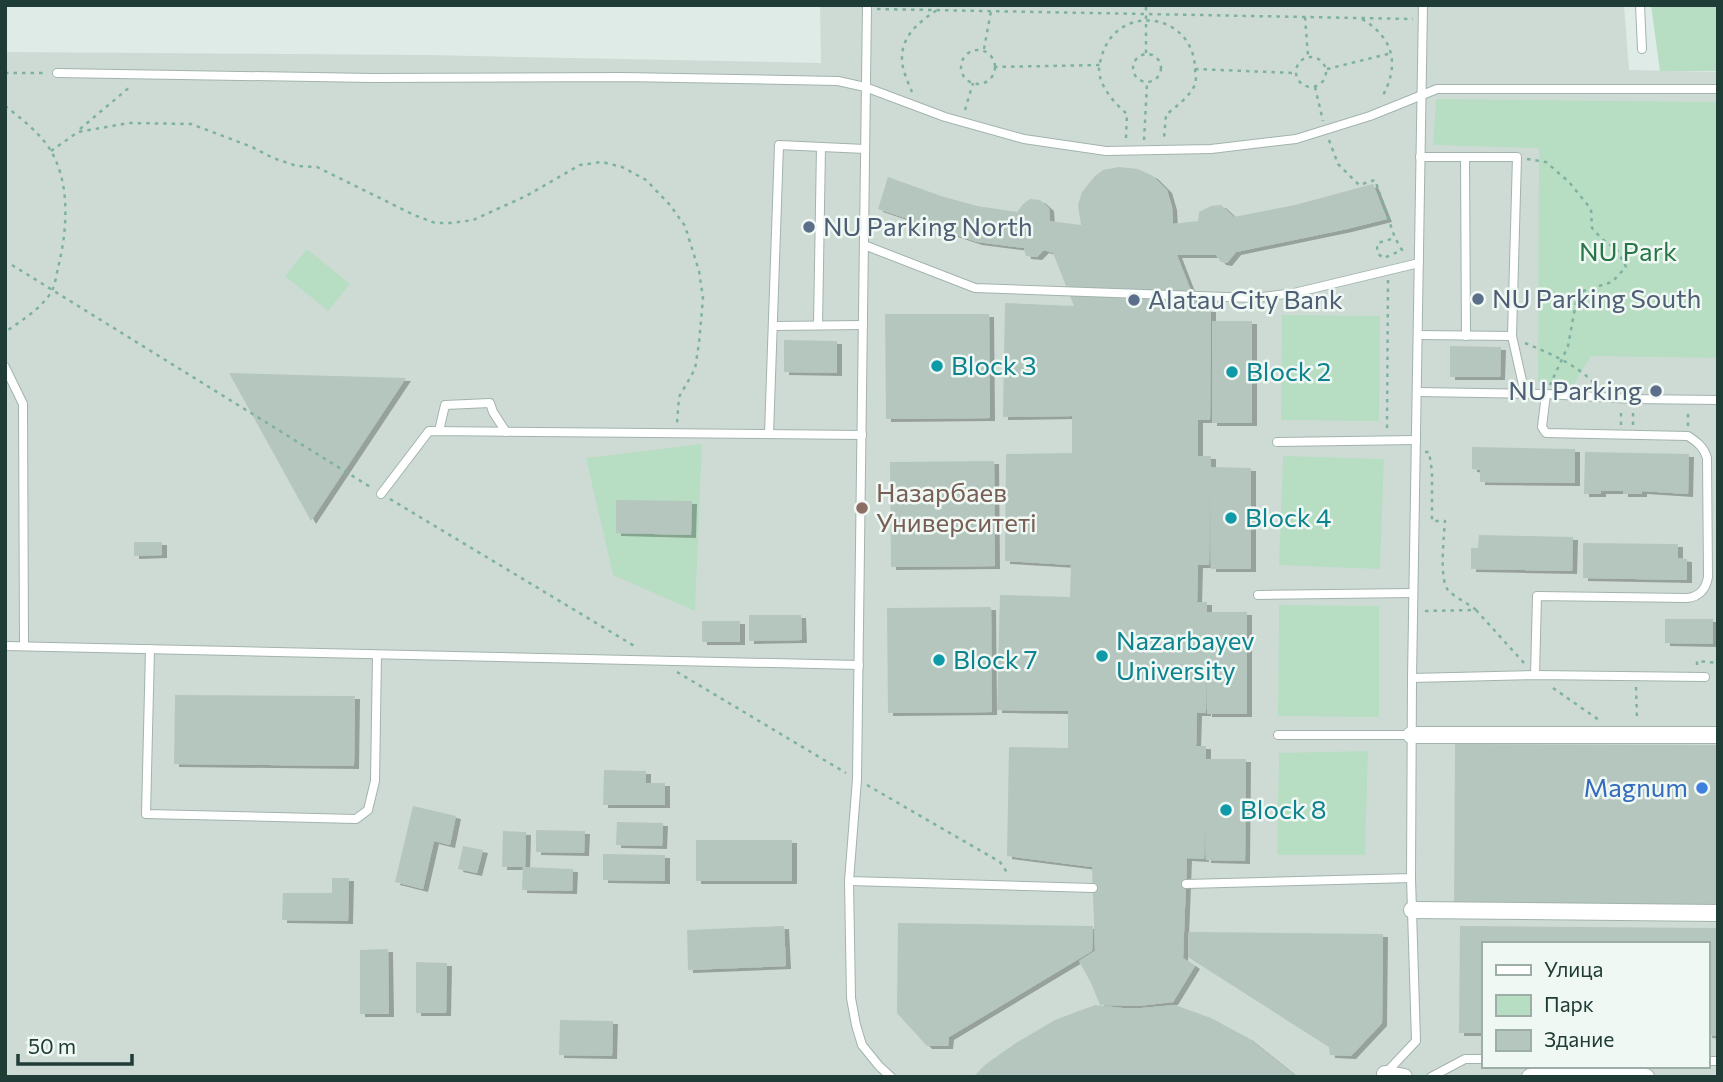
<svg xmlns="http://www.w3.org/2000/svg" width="1723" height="1082" font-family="Commissioner,sans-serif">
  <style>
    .built { fill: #cedbd5; fill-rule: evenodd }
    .green { fill: #b7dec3 }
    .building { fill: #b5c6bf; filter: url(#shadow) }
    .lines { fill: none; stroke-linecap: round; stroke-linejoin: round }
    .lane-casing { stroke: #a2b3ae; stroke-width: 10 }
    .street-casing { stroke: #a2b3ae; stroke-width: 18 }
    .path { stroke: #7eb1a2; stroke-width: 2.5; stroke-dasharray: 3.5 5; stroke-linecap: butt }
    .lane { stroke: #fff; stroke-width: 8 }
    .street { stroke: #fff; stroke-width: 16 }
    .service-dot { fill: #5c6f8a; stroke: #f0f8f4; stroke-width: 2.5 }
    .culture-dot { fill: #0f9aa8; stroke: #f0f8f4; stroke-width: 2.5 }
    .education-dot { fill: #8d6e63; stroke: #f0f8f4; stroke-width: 2.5 }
    .shop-dot { fill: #3f7fe0; stroke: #f0f8f4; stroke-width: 2.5 }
    .labels { text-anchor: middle; stroke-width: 5; stroke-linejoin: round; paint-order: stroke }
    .service-label { font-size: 26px; fill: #4e5e75; stroke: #f0f8f4; text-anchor: start }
    .park-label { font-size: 26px; fill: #287548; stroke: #f0f8f4 }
    .culture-label { font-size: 26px; fill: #0d838f; stroke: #f0f8f4; text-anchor: start }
    .education-label { font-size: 26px; fill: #785e54; stroke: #f0f8f4; text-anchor: start }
    .shop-label { font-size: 26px; fill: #366cbe; stroke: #f0f8f4; text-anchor: end }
  </style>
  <defs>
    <filter id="shadow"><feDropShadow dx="5" dy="3" stdDeviation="0" flood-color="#0004"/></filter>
  </defs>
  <rect width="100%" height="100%" fill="#dfebe6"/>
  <!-- built -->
  <path class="built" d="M820,5H1624L1629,70L1718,72V1077H5V52L428,55L821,63ZM1483,944H1707V1066H1483Z"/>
  <!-- green -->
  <g class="green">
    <path d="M1651,5H1718V71H1660Z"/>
    <path d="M1436,99L1718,102V358L1591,356L1574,384L1538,382L1539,148L1433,145Z"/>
    <path d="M307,249L350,284L328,311L285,276Z"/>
    <path d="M1282,315L1380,316L1379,421L1281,420Z"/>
    <path d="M702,444L695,611L613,575L586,458Z"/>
    <path d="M1283,456L1384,459L1380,569L1279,565Z"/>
    <path d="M1279,605L1379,606V717L1278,716Z"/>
    <path d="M1368,751L1365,855H1277L1279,753Z"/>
  </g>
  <!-- building -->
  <g class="building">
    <path d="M1119,167L1138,169L1153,176L1167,190L1172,207L1173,224L1198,221L1199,212L1211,206L1221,205L1234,217L1295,205L1373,184L1387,219L1347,229L1236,252L1227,263L1221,262L1216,255H1177L1198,309H1211L1210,420H1198V456H1211V467L1251,468V569H1211L1210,491L1209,565H1198L1197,602H1207V612H1247V714H1207V623L1206,713H1197L1196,746H1206V759H1246L1245,861L1206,860L1205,824L1204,859L1187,858L1183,958L1195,966L1173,1002L1138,1006L1100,1005L1091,983L1079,961L1095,951L1092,867L1007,856L1009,747L1068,748V711L997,710L1000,595L1070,597L1071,565L1005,561L1006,454L1072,453V416L1003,417L1005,303L1074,306L1053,253L1044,250L1037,257L1026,256L1024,248L977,242L878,209L888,177L941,196L977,206L1017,212L1023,204L1030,199L1040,200L1049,208L1050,221L1081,225L1078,205L1082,192L1095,176L1103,170Z"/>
    <path d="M885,314H989L990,418L886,419Z"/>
    <rect x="1212" y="321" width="40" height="102"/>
    <path d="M784,340L837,341V373L784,372Z"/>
    <path d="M1450,346L1501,347L1500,377H1450Z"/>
    <path d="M229,373L406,378L311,521Z"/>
    <path d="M1472,447L1575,449V483L1480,482V470L1472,469Z"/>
    <path d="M1585,452L1689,454L1688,494L1642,491V494H1623V491H1601V494H1584Z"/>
    <path d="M994,461L995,566L891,567L890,462Z"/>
    <path d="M616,500L692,501L691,535L616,533Z"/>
    <path d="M1479,535L1573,537L1572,571L1471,569V548H1478Z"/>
    <path d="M134,542H162V555L134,556Z"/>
    <path d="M1583,543L1678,544V558L1687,559V580L1583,578Z"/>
    <path d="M991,607L992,712L888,713L887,608Z"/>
    <path d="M749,615H801L802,640L749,641Z"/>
    <path d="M1665,619H1713V644L1665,643Z"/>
    <rect x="702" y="621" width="38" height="21"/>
    <path d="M175,695L355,696L354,766L174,764Z"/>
    <path d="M1455,744L1718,745V908L1454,907Z"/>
    <path d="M604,770L646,771V783H665V805H603Z"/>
    <path d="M413,806L456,816L450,845L434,841L423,889L395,882Z"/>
    <path d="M617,822L663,823L662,846L616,845Z"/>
    <path d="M536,830L585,831L584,853L536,852Z"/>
    <path d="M503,831L526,832L525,867L573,869L572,891L522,890L523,867H502Z"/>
    <rect x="696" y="840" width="96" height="41"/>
    <path d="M463,846L483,850L477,873L458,869Z"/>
    <path d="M603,854L665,855V881L603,880Z"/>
    <path d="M332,878H349L348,921L282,920L283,893H332Z"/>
    <path d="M898,923L1093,926L1092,951L949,1037L948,1046H927L897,1013Z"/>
    <path d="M784,926L786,966L688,970L687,930Z"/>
    <path d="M1460,926L1718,928V1036L1707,1035V944H1483V1033H1459Z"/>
    <path d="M1188,932L1383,934L1382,1023L1351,1056L1330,1055L1329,1047L1188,957Z"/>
    <path d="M388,949L389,1014H360V950Z"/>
    <path d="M416,962L447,963L446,1013H416Z"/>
    <path d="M1095,1005L1131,1009L1175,1005L1211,1018L1248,1038L1297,1077H973L986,1064L1016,1043L1055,1020Z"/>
    <path d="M560,1020L613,1021L612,1056L559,1055Z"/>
  </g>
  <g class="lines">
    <defs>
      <g id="lane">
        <path d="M867,5L857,779L849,881L1093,888"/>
        <path d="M1640,5L1642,49"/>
        <path d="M57,73L373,78L623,77L838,81L865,87L945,117L1024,139L1106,151L1211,149L1296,139L1370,116L1437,89H1718"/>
        <path d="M1465,157L1466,336"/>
        <path d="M864,245L975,288L1254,298L1294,293L1419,263"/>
        <path d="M818,325L821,147"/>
        <path d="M773,326L863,325"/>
        <path d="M1418,335L1512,336L1517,157H1420"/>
        <path d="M1512,336L1525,394"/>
        <path d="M5,367L23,404L24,646"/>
        <path d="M1417,392L1546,394L1633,399L1718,400"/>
        <path d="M439,431L445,405L490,403L493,412L506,432"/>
        <path d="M769,434L779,145L865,149"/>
        <path d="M1277,442L1416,440"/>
        <path d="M381,494L429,431L862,435"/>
        <path d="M1258,595L1413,593"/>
        <path d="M5,646L859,665"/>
        <path d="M150,649L146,814L356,819L368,810L375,781L377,655"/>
        <path d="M1535,675L1537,596L1687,598C1699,597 1706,589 1708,577L1707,458C1704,447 1697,442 1688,436L1546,433L1542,427L1546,394"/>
        <path d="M1412,678L1535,675L1705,677"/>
        <path d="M1278,735H1411"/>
        <path d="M849,881L851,998L856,1025L862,1045L879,1066L891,1077"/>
        <path d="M1186,884L1411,878L1412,678L1423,5"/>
        <path d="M1707,1061H1718"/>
        <path d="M1384,1075L1416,1041L1411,878"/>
        <path d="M1431,1077L1465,1059H1483"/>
      </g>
      <g id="street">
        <path d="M1411,735H1718"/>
        <path d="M1412,910L1718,913"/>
        <path d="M1385,1074L1404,1077"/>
        <path d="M1530,1077H1646"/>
      </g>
    </defs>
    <!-- lane casing -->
    <use href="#lane" class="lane-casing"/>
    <!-- street casing -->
    <use href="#street" class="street-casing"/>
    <!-- path -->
    <g class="path">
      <path d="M877,9L1413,19"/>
      <path d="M1305,17L1308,56"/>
      <path d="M1362,19C1395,39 1400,66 1381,99"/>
      <path d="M984,49L991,11"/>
      <circle cx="978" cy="67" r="17"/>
      <path d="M1146,53V5"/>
      <circle cx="1147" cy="68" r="14"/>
      <circle cx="1311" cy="72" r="15"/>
      <path d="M994,67L1100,65"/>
      <path d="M1195,69L1295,73"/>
      <path d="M1327,69L1392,53"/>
      <path d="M5,73H47"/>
      <path d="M1315,87L1323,121"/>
      <path d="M912,92C908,82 902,70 902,59C901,36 920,21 937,10"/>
      <path d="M5,106C21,118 41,134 51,151C71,185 67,232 58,268C56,276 55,287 50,294C39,310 21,321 5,332"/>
      <path d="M965,110L973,83"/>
      <path d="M80,129L131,86"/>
      <path d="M1126,138L1127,114C1115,104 1099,86 1099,69C1099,66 1100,62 1101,59C1114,2 1193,11 1195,68C1195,72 1197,80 1195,84C1192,95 1174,108 1166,115L1164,139"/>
      <path d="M1144,140L1147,84"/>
      <path d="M1329,140L1338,164L1359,185L1375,180L1395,238L1402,250L1384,258L1378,254L1377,248L1378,243L1395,238"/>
      <path d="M51,151L78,132L129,123L191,124L252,147L273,158L297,166L317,167L414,215L435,223H452L473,220L526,196L580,165L602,162L622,167L646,180L670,205L685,226L699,271L703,298L699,343L695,369L679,397L677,423"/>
      <path d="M1527,159L1546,162L1569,182L1591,209L1592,228L1602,239L1617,250L1626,267L1612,282L1580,292L1577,297L1568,346L1550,385"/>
      <path d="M12,265L372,488"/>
      <path d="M1525,343C1551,354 1578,365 1597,386"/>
      <path d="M1621,425V410"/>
      <path d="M1633,425V411"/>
      <path d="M1688,426V411"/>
      <path d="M1387,428L1388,280"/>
      <path d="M1425,452H1429L1432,471V521H1445C1444,536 1439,580 1448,590C1454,597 1468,603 1476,610"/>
      <path d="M390,499L636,647"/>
      <path d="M1425,611L1476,610L1524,663"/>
      <path d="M1697,665V661L1718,663"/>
      <path d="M677,672L846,773"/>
      <path d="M1636,687L1637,719"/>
      <path d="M1553,688L1599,720"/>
      <path d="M867,785L1000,862L1008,874"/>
    </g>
    <!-- lane -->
    <use href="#lane" class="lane"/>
    <!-- street -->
    <use href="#street" class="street"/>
  </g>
  <!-- markers -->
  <g class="service-dot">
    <circle cx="809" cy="227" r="7"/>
    <circle cx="1478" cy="299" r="7"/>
    <circle cx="1134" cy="300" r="7"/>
    <circle cx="1656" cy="391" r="7"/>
  </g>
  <g class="culture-dot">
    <circle cx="937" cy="366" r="7"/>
    <circle cx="1232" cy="372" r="7"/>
    <circle cx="1231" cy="518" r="7"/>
    <circle cx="1102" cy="656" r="7"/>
    <circle cx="939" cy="660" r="7"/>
    <circle cx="1226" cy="810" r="7"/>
  </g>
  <circle class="education-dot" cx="862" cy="508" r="7"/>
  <circle class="shop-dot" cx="1702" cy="788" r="7"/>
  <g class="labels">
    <!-- service labels -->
    <g class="service-label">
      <text x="823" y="236">NU Parking North</text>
      <text x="1492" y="308">NU Parking South</text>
      <text x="1148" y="309">Alatau City Bank</text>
      <text x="1642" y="400" text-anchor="end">NU Parking</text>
    </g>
    <!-- park labels -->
    <g class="park-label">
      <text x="1628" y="261">NU Park</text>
    </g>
    <!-- culture labels -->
    <g class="culture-label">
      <text x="951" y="375">Block 3</text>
      <text x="1246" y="381">Block 2</text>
      <text x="1245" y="527">Block 4</text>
      <text x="1116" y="650">Nazarbayev<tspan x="1116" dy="30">University</tspan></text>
      <text x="953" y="669">Block 7</text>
      <text x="1240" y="819">Block 8</text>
    </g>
    <!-- education labels -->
    <g class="education-label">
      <text x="876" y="502">Назарбаев<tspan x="876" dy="30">Университеті</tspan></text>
    </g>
    <!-- shop labels -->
    <g class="shop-label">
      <text x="1688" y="797">Magnum</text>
    </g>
  </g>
  <!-- border -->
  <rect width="1723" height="1082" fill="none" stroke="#203c36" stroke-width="14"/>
  <!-- legend -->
  <rect x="1482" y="942" width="228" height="126" fill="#f0f8f4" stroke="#9dada8" stroke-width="2"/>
  <rect x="1496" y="965" width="35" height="10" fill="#ffffff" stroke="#9dada8" stroke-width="2"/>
  <text x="1544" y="977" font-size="21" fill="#203c36">Улица</text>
  <rect x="1496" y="995" width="35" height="21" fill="#b7dec3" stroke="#9dada8" stroke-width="2"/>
  <text x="1544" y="1012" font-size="21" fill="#203c36">Парк</text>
  <rect x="1496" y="1030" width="35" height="21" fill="#b5c6bf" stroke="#9dada8" stroke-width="2"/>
  <text x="1544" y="1047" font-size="21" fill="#203c36">Здание</text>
  <!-- scale -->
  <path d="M18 1054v10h114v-10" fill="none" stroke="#203c36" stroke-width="3.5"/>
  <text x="28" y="1054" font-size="21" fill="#203c36" stroke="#f0f8f4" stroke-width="5" paint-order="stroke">50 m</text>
</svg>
